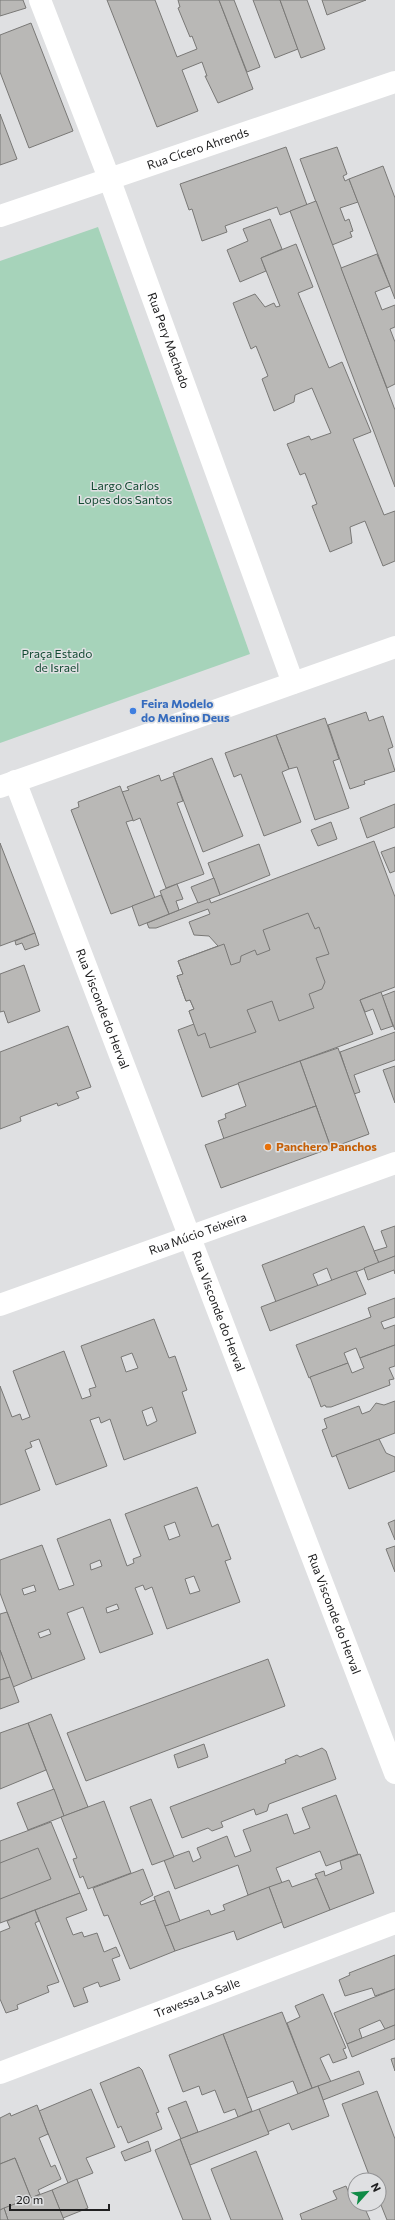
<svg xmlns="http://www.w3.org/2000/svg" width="395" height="2220" font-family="Commissioner,sans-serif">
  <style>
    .green { fill: #a6d3ba }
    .building { fill: #b9b8b6; stroke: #797876; fill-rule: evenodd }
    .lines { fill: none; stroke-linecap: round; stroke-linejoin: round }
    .minor { stroke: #fff; stroke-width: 22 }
    .shop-dot { fill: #3f7fe0; stroke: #dfe0e2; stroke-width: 1.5 }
    .food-dot { fill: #e8710a; stroke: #dfe0e2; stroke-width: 1.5 }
    .labels { text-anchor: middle; stroke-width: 3; stroke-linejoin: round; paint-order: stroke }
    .street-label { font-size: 12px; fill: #202021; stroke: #dfe0e2 }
    .park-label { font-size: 12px; fill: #134a33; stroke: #dfe0e2 }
    .shop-label { font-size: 12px; font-weight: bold; fill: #366cbe; stroke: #dfe0e2; text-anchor: start }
    .food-label { font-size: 12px; font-weight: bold; fill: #c56008; stroke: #dfe0e2; text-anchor: start }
  </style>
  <rect width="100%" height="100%" fill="#dfe0e2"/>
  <!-- green -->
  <path class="green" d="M98,227L250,654L0,743V261Z"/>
  <!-- building -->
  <g class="building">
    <path d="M0,0H23L26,8L0,16Z"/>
    <path d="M107,0H155L177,57L197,49L192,36L190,37L178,8L180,7L178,0H219L253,89L218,103L205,76H207L202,62L182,70L198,111L157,127Z"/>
    <path d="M219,0H234L260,67L247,72Z"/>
    <path d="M253,0H280L298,49L275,58Z"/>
    <path d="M280,0H307L325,49L301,58Z"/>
    <path d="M322,0H366L327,15Z"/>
    <path d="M31,23L73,131L29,148L0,72V35Z"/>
    <path d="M0,114L17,159L0,165Z"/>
    <path d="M286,147L307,205L280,215L277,207L225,226L227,232L202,241L192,209L189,210L180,184Z"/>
    <path d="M337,147L347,174L343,176L345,181L349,179L358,202L340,208L345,221L349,219L353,231L350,232L352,237L332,245L300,159Z"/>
    <path d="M383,166L395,198V299L349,179Z"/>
    <path d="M316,201L395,410V487L290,211Z"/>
    <path d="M270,219L282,249L261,258L266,271L240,282L227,250L248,241L243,229Z"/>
    <path d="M296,244L313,287L298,293L329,368L342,362L371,432L353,439L384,515L395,511V561L383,566L365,521L350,527L352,543L330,552L312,506L317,504L305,473L300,475L287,444L309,436L311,440L331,433L312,388L295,395L294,402L274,411L262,379L268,376L256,346L251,349L233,303L255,294L265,307L274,303L276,307L280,306L261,258Z"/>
    <path d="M377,254L390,286L375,292L382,310L395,305V327L390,329L395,342V384L387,388L341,268Z"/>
    <path d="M366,712L369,721L383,716L393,747L388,749L395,771L364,781L365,784L350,789L328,725Z"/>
    <path d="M325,718L339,759L333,761L349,808L315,820L297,767L289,769L276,735Z"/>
    <path d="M276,735L289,769L282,772L301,822L264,836L241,774L234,777L225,753Z"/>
    <path d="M212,758L243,836L203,852L173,773Z"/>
    <path d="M159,775L161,781L174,776L183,801L177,803L204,874L166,888L140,818L133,821L122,792L129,790L127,787Z"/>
    <path d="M120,786L133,820L126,822L155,898L111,914L71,810L79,807L78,802Z"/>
    <path d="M395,804V827L367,838L360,818Z"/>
    <path d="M331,822L337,839L318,846L311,830Z"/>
    <path d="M374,841L395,897V987L360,1000L373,1034L202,1097L178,1030L194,1024L189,1011L194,1009L190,1000L186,1001L177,976L183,974L178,961L218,946L209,936L194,935L189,922L210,914L208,909L156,928H149L147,923L209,898L211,903Z"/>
    <path d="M0,843L35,933L0,946Z"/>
    <path d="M259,844L270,875L220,895L208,863Z"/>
    <path d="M395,847V871L390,873L381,852Z"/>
    <path d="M214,878L220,895L198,903L191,887Z"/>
    <path d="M177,884L183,899L176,901L179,910L169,914L160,891Z"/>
    <path d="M161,895L169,914L139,926L132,906Z"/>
    <path d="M308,913L315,929L319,927L329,954L316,958L325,982L322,989L309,994L314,1008L279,1021L272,1001L247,1010L256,1032L210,1048L205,1033L198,1036L189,1011L194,1009L190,1000L186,1001L177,976L183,974L178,961L224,944L231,965L240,962L241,956L255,950L257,955L270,950L263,930Z"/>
    <path d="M35,933L39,945L25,950L22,943L16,945L15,941Z"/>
    <path d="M24,965L40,1011L8,1023L4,1011L0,1012V974Z"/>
    <path d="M395,991V1030L382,996Z"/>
    <path d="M381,992L393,1026L381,1030L373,1009L365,1012L360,1000Z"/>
    <path d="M68,1026L91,1087L76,1092L79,1098L58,1106L57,1103L20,1117L21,1121L0,1129V1052Z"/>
    <path d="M395,1032V1060L354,1075L360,1092L354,1094L340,1052Z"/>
    <path d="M338,1048L369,1134L331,1148L300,1061Z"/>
    <path d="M300,1061L316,1106L224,1139L218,1121L226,1118L225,1114L246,1106L238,1083Z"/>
    <path d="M395,1066V1103L383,1070Z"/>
    <path d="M316,1106L323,1127L232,1160L224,1139Z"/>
    <path d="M316,1106L331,1148L221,1188L205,1145Z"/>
    <path d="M364,1226L379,1263L332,1281L327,1268L313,1274L318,1286L276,1302L262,1265Z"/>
    <path d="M395,1226V1256L379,1263L374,1251L387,1247L381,1231Z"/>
    <path d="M395,1256V1274L394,1270L368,1280L364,1268Z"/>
    <path d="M356,1271L366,1294L270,1331L261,1307Z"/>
    <path d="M395,1298V1317L381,1322L384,1329L395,1325V1345L360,1358L356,1348L344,1353L348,1363L309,1378L296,1345L371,1317L368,1308Z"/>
    <path d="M154,1319L169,1358L175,1356L187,1390L182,1392L196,1433L124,1460L110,1419L101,1423L99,1417L90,1420L107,1466L56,1485L39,1439L30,1442L32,1447L25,1450L40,1490L0,1505V1386L12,1417L20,1414L22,1420L30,1417L13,1371L64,1351L82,1399L91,1396L89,1389L96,1387L81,1346ZM132,1353L138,1368L126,1372L121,1357ZM152,1407L157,1421L147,1426L142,1411Z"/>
    <path d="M395,1345V1366L389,1368L394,1379L389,1380L390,1385L331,1407H326L325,1405L321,1407L310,1377L348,1363L352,1373L364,1368L360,1358Z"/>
    <path d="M395,1401V1433L332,1457L322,1430L327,1428L324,1419L359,1406L362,1414L370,1411L376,1403L384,1405Z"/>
    <path d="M379,1439L386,1453L395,1457V1471L349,1489L336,1455Z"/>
    <path d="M197,1487L212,1527L218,1524L231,1559L225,1561L240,1602L167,1629L152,1587L145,1590L143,1585L135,1588L153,1634L100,1653L83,1607L67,1613L85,1659L32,1679L0,1593V1560L42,1545L59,1590L74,1585L57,1539L110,1519L127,1566L134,1563L133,1559L141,1556L125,1514ZM175,1522L180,1536L169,1540L164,1526ZM100,1560L102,1566L91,1570L90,1564ZM194,1576L200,1591L190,1594L185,1579ZM34,1585L36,1591L24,1595L22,1589ZM117,1604L119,1609L107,1613L106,1608ZM49,1629L51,1634L40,1638L38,1633Z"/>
    <path d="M395,1520V1540L388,1523Z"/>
    <path d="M395,1546V1572L386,1549Z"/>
    <path d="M7,1612L32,1679L13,1687L0,1650V1614Z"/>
    <path d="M0,1650L10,1677L0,1680Z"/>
    <path d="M268,1659L285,1706L86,1781L67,1733Z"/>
    <path d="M10,1677L19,1702L0,1709V1680Z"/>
    <path d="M51,1714L88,1807L64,1816L28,1723Z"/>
    <path d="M28,1723L46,1770L0,1789V1733Z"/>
    <path d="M204,1744L208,1757L178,1768L174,1755Z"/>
    <path d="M322,1748L326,1751L336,1779L269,1804L267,1811L256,1815L254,1809L221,1822L223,1827L212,1831L208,1828L182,1838L170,1807L286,1763L285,1760L297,1755L300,1757Z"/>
    <path d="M54,1789L64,1816L28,1830L17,1803Z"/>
    <path d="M336,1795L358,1854L326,1866L320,1851L276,1868L282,1883L248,1895L238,1865L175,1889L164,1860L189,1851L193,1862L201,1858L197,1848L227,1836L235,1857L251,1851L243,1830L287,1814L294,1834L310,1828L302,1808Z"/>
    <path d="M151,1799L174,1857L152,1865L130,1807Z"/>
    <path d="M104,1801L131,1873L88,1889L83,1876L80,1878L73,1859L77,1858L61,1817Z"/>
    <path d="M51,1822L80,1893L0,1923V1841Z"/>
    <path d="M38,1848L51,1879L0,1899V1863Z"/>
    <path d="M360,1854L374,1893L330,1910L315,1874L324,1871L325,1876L342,1869L340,1861Z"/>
    <path d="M143,1869L153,1895L140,1902L141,1905L155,1900L175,1951L130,1969L108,1915L104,1916L93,1888Z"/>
    <path d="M317,1878L330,1910L284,1928L269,1887L289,1880L292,1887Z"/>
    <path d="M269,1887L282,1922L237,1940L234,1931L175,1951L165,1926L209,1910L211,1915L225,1910L223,1905Z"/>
    <path d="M169,1891L180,1921L165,1926L154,1897Z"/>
    <path d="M80,1893L87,1910L66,1918L73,1935L82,1932L84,1937L97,1933L104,1952L116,1947L120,1956L112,1959L120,1980L100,1987L98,1982L83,1988L88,2002L74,2007L35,1910Z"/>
    <path d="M35,1910L39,1921L35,1923L59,1982L47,1986L49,1992L17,2005L18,2009L6,2013L0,1999V1932L10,1928L7,1921Z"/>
    <path d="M395,1955V1989L375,1996L372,1988L345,1996L339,1980L350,1975L349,1973Z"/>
    <path d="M395,1989V2025L385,2029L380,2020L359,2029L362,2038L347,2044L334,2013Z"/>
    <path d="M323,1994L346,2048L343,2049L347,2058L333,2063L329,2054L320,2058L331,2082L312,2088L287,2023L300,2017L295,2006Z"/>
    <path d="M282,2012L312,2088L298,2094L293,2081L247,2098L223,2034Z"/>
    <path d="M395,2025V2039L352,2057L347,2044Z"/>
    <path d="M223,2034L252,2111L238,2117L235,2109L224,2113L215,2090L202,2095L199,2086L183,2092L169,2055Z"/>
    <path d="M395,2058V2071L391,2059Z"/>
    <path d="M139,2067L142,2070L159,2112L156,2113L162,2129L128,2143L121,2126L118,2128L100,2083Z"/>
    <path d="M359,2071L364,2084L323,2100L318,2086Z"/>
    <path d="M318,2086L329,2116L292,2130L289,2123L267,2132L259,2109Z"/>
    <path d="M91,2089L115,2147L86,2158L93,2173L68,2183L39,2111Z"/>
    <path d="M377,2091L395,2139V2220H387L379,2200V2180H371L342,2104Z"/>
    <path d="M186,2101L198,2132L181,2139L168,2108Z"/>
    <path d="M37,2105L48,2134L39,2138L51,2167L55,2165L61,2179L38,2190L40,2194L31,2198L15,2158L0,2164V2118L10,2113L11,2116Z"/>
    <path d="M259,2109L269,2134L190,2165L180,2139Z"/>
    <path d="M180,2139L190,2165L211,2220H183L155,2150Z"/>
    <path d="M148,2141L151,2151L125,2161L121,2152Z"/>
    <path d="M256,2151L283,2220H231L211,2169Z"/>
    <path d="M15,2158L31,2198L0,2210V2164Z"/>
    <path d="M77,2179L88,2208L63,2218L52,2190Z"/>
    <path d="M346,2186L353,2203L363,2204L370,2220H302L300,2214L337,2199L333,2191Z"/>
    <path d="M52,2190L64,2220H8L4,2208Z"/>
    <path d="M4,2208L8,2220H0V2210Z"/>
  </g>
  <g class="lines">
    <!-- minor -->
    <g class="minor">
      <path id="s1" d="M40,0L109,178L293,683"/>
      <path id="s2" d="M0,216L395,82"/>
      <path id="s3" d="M15,781L395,1773"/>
      <path d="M0,787L395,647"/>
      <path id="s4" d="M0,1305L395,1163"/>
      <path id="s5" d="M0,2073L395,1923"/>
    </g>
  </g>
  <!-- markers -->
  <circle class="shop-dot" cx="133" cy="711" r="4"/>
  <circle class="food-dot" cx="268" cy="1147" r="4"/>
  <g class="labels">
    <!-- street labels -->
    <g class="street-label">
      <text dy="4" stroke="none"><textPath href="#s2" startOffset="209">Rua Cícero Ahrends</textPath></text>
      <text dy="4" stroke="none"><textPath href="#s1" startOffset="364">Rua Pery Machado</textPath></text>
      <text dy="4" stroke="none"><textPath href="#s3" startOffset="244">Rua Visconde do Herval</textPath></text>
      <text dy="4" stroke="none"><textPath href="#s4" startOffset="210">Rua Múcio Teixeira</textPath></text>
      <text dy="4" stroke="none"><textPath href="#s3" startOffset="568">Rua Visconde do Herval</textPath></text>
      <text dy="4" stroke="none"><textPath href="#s3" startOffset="892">Rua Visconde do Herval</textPath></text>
      <text dy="4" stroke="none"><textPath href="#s5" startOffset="211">Travessa La Salle</textPath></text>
    </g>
    <!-- park labels -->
    <g class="park-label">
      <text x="125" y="490">Largo Carlos<tspan x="125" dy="14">Lopes dos Santos</tspan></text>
      <text x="57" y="658">Praça Estado<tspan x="57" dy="14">de Israel</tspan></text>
    </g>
    <!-- shop labels -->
    <g class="shop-label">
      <text x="141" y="708">Feira Modelo<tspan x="141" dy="14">do Menino Deus</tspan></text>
    </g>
    <!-- food labels -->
    <g class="food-label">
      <text x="276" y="1151">Panchero Panchos</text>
    </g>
  </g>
  <!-- north arrow -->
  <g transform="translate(367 2192) rotate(63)"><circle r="19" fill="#dfe0e2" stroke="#939395"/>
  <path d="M0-3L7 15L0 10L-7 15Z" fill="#0f8b46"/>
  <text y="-6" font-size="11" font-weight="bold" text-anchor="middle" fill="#202021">N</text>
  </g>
  <!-- scale -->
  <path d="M10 2204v6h99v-6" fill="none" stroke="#202021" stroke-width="2"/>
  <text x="16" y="2204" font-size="12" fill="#202021" stroke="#dfe0e2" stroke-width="3" paint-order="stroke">20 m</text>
</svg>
